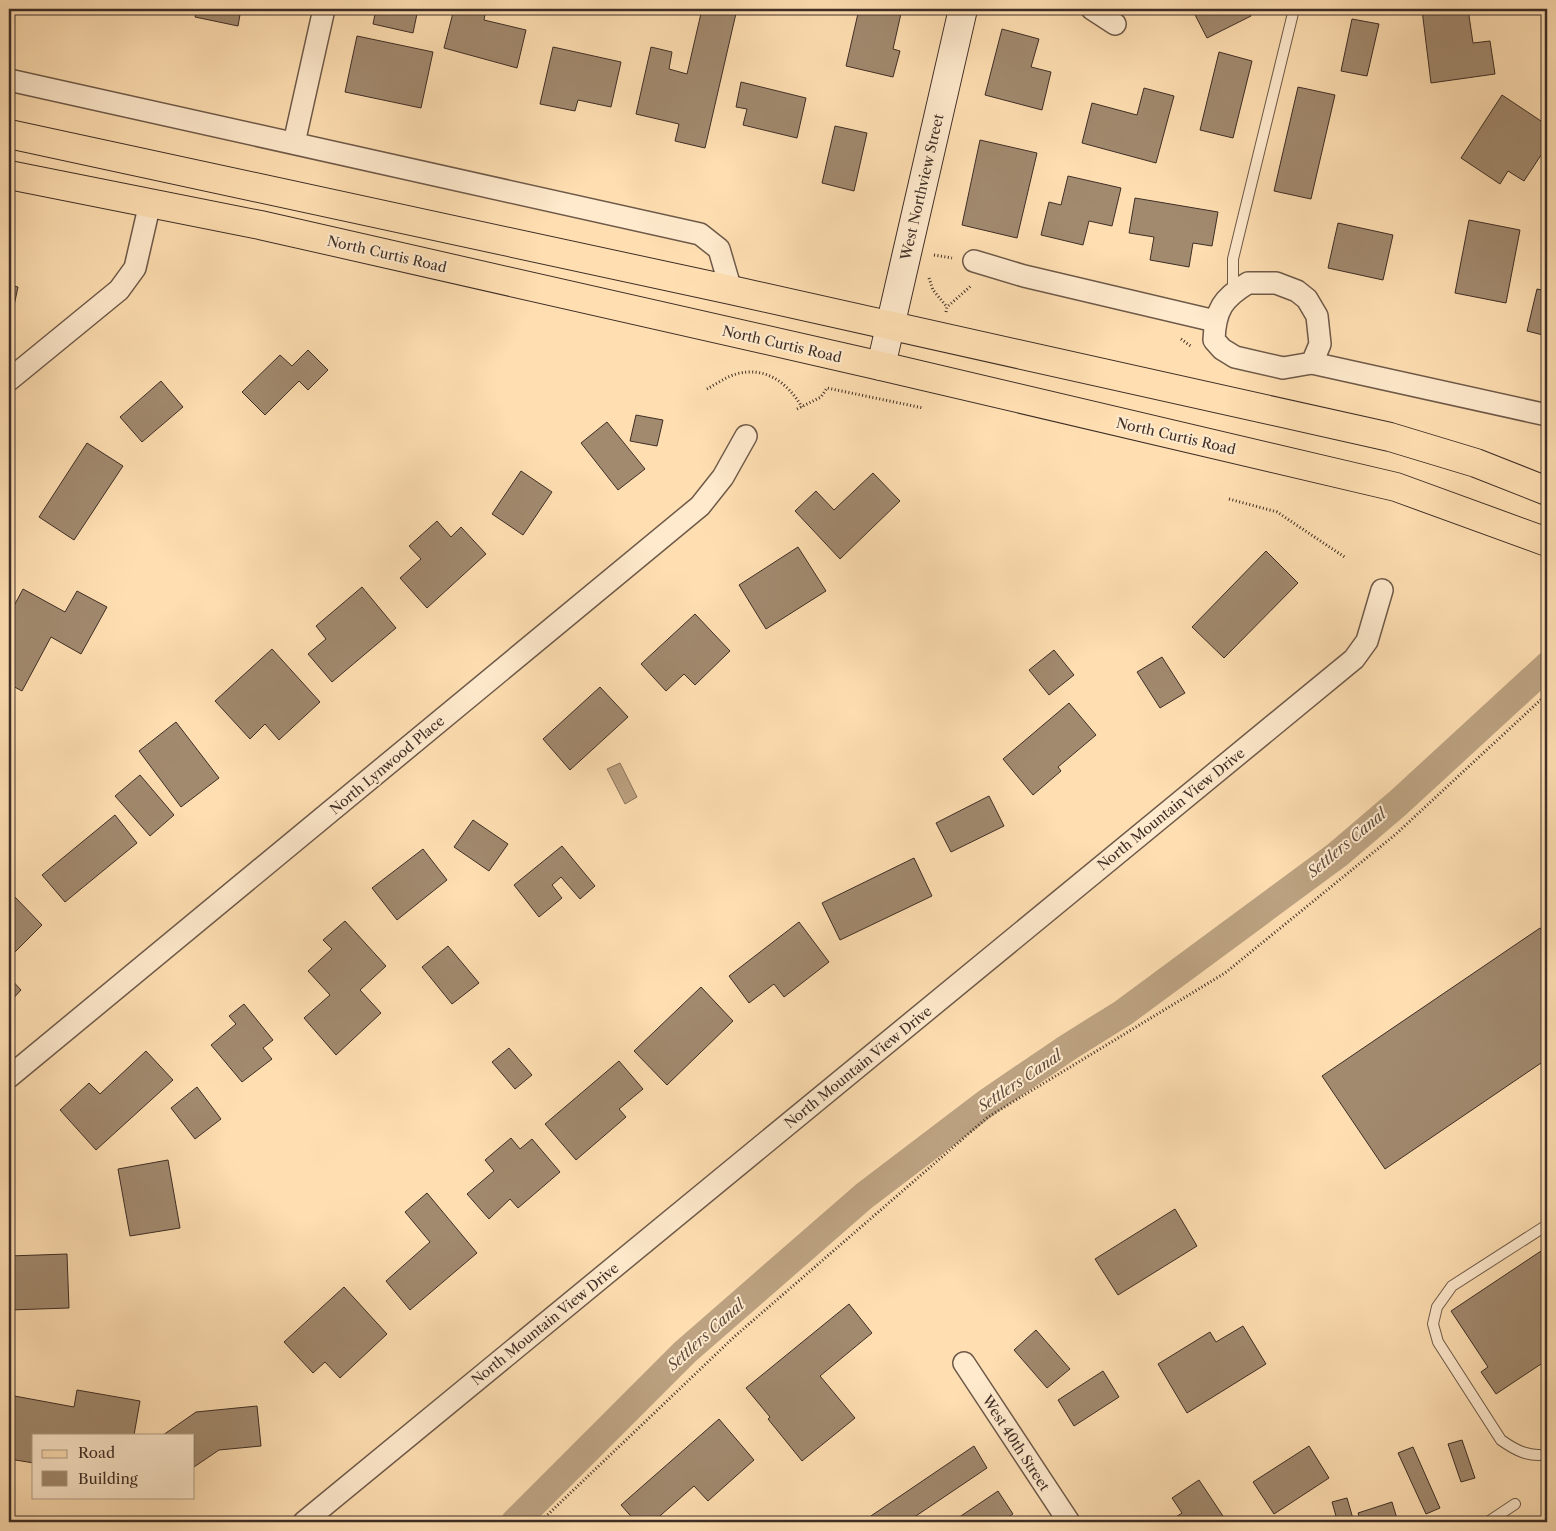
<svg xmlns="http://www.w3.org/2000/svg" width="1556" height="1531" font-family="'Libre Caslon Text',serif">
  <style>
    .water { fill: #bda382; stroke: #8a745d }
    .lines { fill: none; stroke-linecap: round; stroke-linejoin: round }
    .canal { stroke: #bda382; stroke-width: 28 }
    .building { fill: #a28a6f; stroke: #3e2e26 }
    .lane-casing { stroke: #6e5a49; stroke-width: 12 }
    .street-casing { stroke: #6e5a49; stroke-width: 24 }
    .secondary-casing { stroke: #3e2e26; stroke-width: 30 }
    .primary-casing { stroke: #3e2e26; stroke-width: 30 }
    .path { stroke: #3e2e26; stroke-width: 3; stroke-dasharray: 1 2.5; stroke-linecap: butt }
    .lane { stroke: #ffeacd; stroke-width: 10 }
    .street { stroke: #ffeacd; stroke-width: 21 }
    .secondary { stroke: #ffeacd; stroke-width: 28 }
    .primary { stroke: #ffdfb2; stroke-width: 28 }
    .labels { text-anchor: middle; stroke-width: 4; stroke-linejoin: round; paint-order: stroke }
    .street-label { font-size: 14px; fill: #3e2e26; stroke: #ffeacd }
    .water-label { font-size: 15px; font-style: italic; fill: #5e4b3d; stroke: #ffeacd }
  </style>
  <rect width="100%" height="100%" fill="#ffdfb2"/>
  <filter id="stains"><feTurbulence type="fractalNoise" baseFrequency=".004" numOctaves="4"/><feColorMatrix values="0 0 0 0 .2 0 0 0 0 .09 0 0 0 0 .02 0 0 0 .5 -.17"/></filter>
  <radialGradient id="worn" r=".72"><stop offset=".6" stop-color="#630" stop-opacity="0"/><stop offset="1" stop-color="#630" stop-opacity=".3"/></radialGradient>
  <!-- water -->
  <path class="water" d="M620,763L637,797L625,804L607,769Z"/>
  <g class="lines">
    <!-- canal -->
    <path class="canal" d="M515,1522L685,1352L864,1196L989,1101L1067,1048L1123,1013L1337,855L1398,803L1547,666"/>
  </g>
  <!-- building -->
  <g class="building">
    <path d="M197,9H241L238,26L195,17Z"/>
    <path d="M376,9H418L413,33L373,24Z"/>
    <path d="M454,9H486L484,20L526,30L517,68L444,48Z"/>
    <path d="M702,9H737L705,148L675,141L679,124L636,114L651,47L672,52L669,69L687,74Z"/>
    <path d="M859,9H902L893,49L900,51L893,77L846,66Z"/>
    <path d="M1192,9H1248L1251,16L1207,38Z"/>
    <path d="M1432,9H1468L1473,43L1490,41L1495,74L1431,83L1422,10Z"/>
    <path d="M1352,19L1379,24L1367,76L1341,71Z"/>
    <path d="M1002,29L1039,39L1031,67L1051,72L1042,110L985,95Z"/>
    <path d="M357,36L433,52L421,108L345,92Z"/>
    <path d="M553,47L621,62L611,107L578,100L575,111L540,104Z"/>
    <path d="M1219,52L1252,61L1233,138L1200,130Z"/>
    <path d="M741,82L806,98L797,138L743,125L747,109L736,107Z"/>
    <path d="M1298,87L1335,95L1311,199L1274,191Z"/>
    <path d="M1144,88L1174,96L1156,163L1082,143L1092,103L1137,115Z"/>
    <path d="M1502,95L1547,125V146L1524,181L1508,171L1500,184L1461,158Z"/>
    <path d="M835,126L867,133L854,191L822,183Z"/>
    <path d="M980,140L1037,153L1017,238L962,225Z"/>
    <path d="M1068,176L1121,188L1112,226L1089,221L1083,245L1041,235L1049,202L1061,205Z"/>
    <path d="M1135,198L1218,212L1212,246L1193,243L1189,267L1150,260L1154,237L1129,233Z"/>
    <path d="M1469,220L1520,230L1506,303L1455,293Z"/>
    <path d="M1338,223L1393,235L1383,280L1328,268Z"/>
    <path d="M9,285L18,287L12,315L9,314Z"/>
    <path d="M1537,289L1547,291V336L1527,331Z"/>
    <path d="M308,350L328,370L308,390L299,381L265,415L242,392L280,355L292,366Z"/>
    <path d="M161,381L183,407L142,442L120,417Z"/>
    <path d="M636,415L663,420L657,446L630,441Z"/>
    <path d="M607,422L645,469L618,490L581,443Z"/>
    <path d="M87,443L123,466L74,540L39,517Z"/>
    <path d="M521,471L552,492L523,535L492,514Z"/>
    <path d="M873,473L900,501L840,559L795,511L816,491L834,510Z"/>
    <path d="M437,521L451,537L461,527L486,554L427,608L400,578L421,559L409,546Z"/>
    <path d="M798,547L826,591L766,629L739,585Z"/>
    <path d="M1266,551L1298,583L1224,658L1192,627Z"/>
    <path d="M362,587L396,628L332,682L308,654L326,639L316,626Z"/>
    <path d="M23,589L65,612L77,591L107,607L81,654L51,637L22,691L9,684V615Z"/>
    <path d="M695,614L730,651L695,685L684,674L666,691L641,664Z"/>
    <path d="M272,649L320,702L279,740L265,724L250,739L215,701Z"/>
    <path d="M1054,650L1074,675L1049,695L1029,670Z"/>
    <path d="M1162,657L1185,693L1160,708L1137,672Z"/>
    <path d="M600,687L628,717L570,770L543,739Z"/>
    <path d="M1069,703L1096,735L1058,767L1061,771L1033,795L1003,759Z"/>
    <path d="M176,722L219,778L181,807L139,751Z"/>
    <path d="M140,775L174,815L150,836L115,796Z"/>
    <path d="M989,796L1004,826L951,852L936,823Z"/>
    <path d="M115,815L137,843L65,902L42,875Z"/>
    <path d="M473,820L508,844L489,871L454,847Z"/>
    <path d="M562,846L595,886L580,899L561,877L552,885L562,898L539,917L514,885Z"/>
    <path d="M423,849L447,880L397,920L372,888Z"/>
    <path d="M914,858L932,896L840,940L822,903Z"/>
    <path d="M14,896L42,925L9,958V901Z"/>
    <path d="M345,921L386,966L360,990L381,1013L336,1055L304,1018L330,995L308,971L332,949L323,940Z"/>
    <path d="M799,922L829,962L784,997L774,984L749,1003L729,976Z"/>
    <path d="M1540,928L1547,938V1059L1385,1169L1322,1076Z"/>
    <path d="M448,946L479,983L452,1004L422,967Z"/>
    <path d="M9,977L21,990L9,1003Z"/>
    <path d="M701,987L733,1021L667,1085L634,1051Z"/>
    <path d="M244,1004L273,1040L263,1048L272,1059L242,1082L211,1045L236,1024L229,1016Z"/>
    <path d="M509,1048L532,1075L515,1089L492,1062Z"/>
    <path d="M146,1051L173,1080L96,1150L60,1110L89,1083L100,1094Z"/>
    <path d="M619,1061L643,1089L619,1109L626,1117L576,1160L545,1124Z"/>
    <path d="M197,1087L221,1119L195,1139L171,1108Z"/>
    <path d="M511,1138L520,1149L532,1139L560,1172L518,1208L510,1199L489,1219L467,1194L494,1171L485,1160Z"/>
    <path d="M168,1160L180,1228L130,1236L118,1169Z"/>
    <path d="M427,1193L477,1253L410,1310L386,1281L430,1242L405,1212Z"/>
    <path d="M1175,1209L1197,1246L1118,1295L1095,1259Z"/>
    <path d="M1547,1247V1360L1496,1394L1481,1372L1488,1367L1451,1311Z"/>
    <path d="M67,1254L69,1308L9,1310V1256Z"/>
    <path d="M344,1287L387,1334L340,1378L325,1362L313,1373L284,1342Z"/>
    <path d="M849,1304L872,1333L820,1376L855,1418L802,1461L768,1419L770,1417L746,1388Z"/>
    <path d="M1243,1326L1266,1364L1187,1413L1158,1364L1210,1332L1216,1342Z"/>
    <path d="M1036,1330L1070,1369L1047,1388L1014,1350Z"/>
    <path d="M1103,1371L1119,1397L1074,1426L1058,1400Z"/>
    <path d="M77,1390L140,1401L134,1435H34V1463L9,1459V1395L74,1407Z"/>
    <path d="M257,1406L261,1446L219,1450L194,1467V1435H163L196,1412Z"/>
    <path d="M719,1419L754,1460L708,1501L694,1486L653,1522H636L621,1505Z"/>
    <path d="M1462,1440L1475,1478L1461,1482L1448,1444Z"/>
    <path d="M974,1446L987,1468L907,1522H862Z"/>
    <path d="M1309,1446L1329,1478L1274,1514L1253,1482Z"/>
    <path d="M1413,1447L1440,1508L1426,1514L1398,1453Z"/>
    <path d="M1199,1480L1227,1522H1168L1182,1513L1172,1498Z"/>
    <path d="M998,1491L1013,1514L1000,1522H952Z"/>
    <path d="M1347,1498L1354,1522H1315L1336,1516L1332,1502Z"/>
    <path d="M1392,1502L1398,1522H1361L1358,1513Z"/>
  </g>
  <g class="lines">
    <defs>
      <g id="lane">
        <path d="M1233,292V259L1294,9"/>
        <path d="M1547,1225L1452,1286L1437,1307L1433,1324L1438,1342L1501,1440C1515,1450 1530,1458 1547,1454"/>
        <path d="M1488,1522L1515,1504"/>
      </g>
      <g id="street">
        <path d="M1092,9L1115,24"/>
        <path d="M9,80L700,234L719,249L731,290"/>
        <path d="M294,143L324,9"/>
        <path d="M974,261L1024,276L1215,321"/>
        <path d="M1248,283H1276L1297,291L1307,299L1317,316L1320,344L1312,363L1283,368L1235,357L1222,349L1214,340C1215,310 1223,298 1248,283Z"/>
        <path d="M1312,363L1547,415"/>
        <path d="M9,380L119,290L135,268L150,203"/>
        <path d="M9,1077L700,506L723,477L746,436"/>
        <path d="M964,1363L1069,1522"/>
        <path d="M304,1522L1354,659L1367,641L1382,590"/>
      </g>
      <path id="secondary" d="M881,366L963,9"/>
      <g id="primary">
        <path d="M9,134L731,290L1390,437L1476,463L1547,491"/>
        <path d="M9,175L260,225L881,366L1396,487L1547,542"/>
      </g>
    </defs>
    <!-- lane casing -->
    <use href="#lane" class="lane-casing"/>
    <!-- street casing -->
    <use href="#street" class="street-casing"/>
    <!-- secondary casing -->
    <use href="#secondary" class="secondary-casing"/>
    <!-- primary casing -->
    <use href="#primary" class="primary-casing"/>
    <!-- path -->
    <g class="path">
      <path d="M934,255L952,258"/>
      <path d="M929,278L933,290L947,307"/>
      <path d="M946,312L947,307L972,285"/>
      <path d="M1181,339L1192,347"/>
      <path d="M707,389C716,384 726,377 736,374C765,366 787,382 802,407"/>
      <path d="M797,409L821,397L827,388L923,408"/>
      <path d="M1229,499L1277,512L1346,558"/>
      <path d="M540,1522L734,1337L988,1117L1225,973L1396,834L1547,694"/>
    </g>
    <!-- lane -->
    <use href="#lane" class="lane"/>
    <!-- street -->
    <use href="#street" class="street"/>
    <!-- secondary -->
    <use href="#secondary" class="secondary"/>
    <!-- primary -->
    <use href="#primary" class="primary"/>
  </g>
  <g class="labels">
    <!-- street labels -->
    <g class="street-label">
      <text transform="translate(922 187) rotate(-77)" y="5">West Northview Street</text>
      <text transform="translate(387 254) rotate(13)" y="5">North Curtis Road</text>
      <text transform="translate(782 344) rotate(13)" y="5">North Curtis Road</text>
      <text transform="translate(1176 436) rotate(13)" y="5">North Curtis Road</text>
      <text transform="translate(387 765) rotate(-40)" y="5">North Lynwood Place</text>
      <text transform="translate(1171 809) rotate(-39)" y="5">North Mountain View Drive</text>
      <text transform="translate(858 1067) rotate(-39)" y="5">North Mountain View Drive</text>
      <text transform="translate(545 1324) rotate(-39)" y="5">North Mountain View Drive</text>
      <text transform="translate(1016 1443) rotate(57)" y="5">West 40th Street</text>
    </g>
    <!-- water labels -->
    <g class="water-label">
      <text transform="translate(1347 843) rotate(-40)" y="5">Settlers Canal</text>
      <text transform="translate(1020 1081) rotate(-34)" y="5">Settlers Canal</text>
      <text transform="translate(706 1335) rotate(-42)" y="5">Settlers Canal</text>
    </g>
  </g>
  <!-- margin -->
  <rect width="1556" height="1531" fill="none" stroke="#ffdfb2" stroke-width="30"/>
  <rect x="10" y="10" width="1536" height="1511" fill="none" stroke="#3e2e26" stroke-width="2.5"/>
  <rect x="15" y="15" width="1526" height="1501" fill="none" stroke="#3e2e26"/>
  <!-- legend -->
  <rect x="32" y="1434" width="162" height="65" fill="#ffeacd" stroke="#b29f8a"/>
  <rect x="42" y="1450" width="25" height="8" fill="#ffdfb2" stroke="#b29f8a"/>
  <text x="78" y="1458" font-size="15" fill="#3e2e26">Road</text>
  <rect x="42" y="1471" width="25" height="15" fill="#a28a6f" stroke="#b29f8a"/>
  <text x="78" y="1484" font-size="15" fill="#3e2e26">Building</text>
  <rect width="100%" height="100%" filter="url(#stains)"/>
  <rect width="100%" height="100%" fill="url(#worn)"/>
</svg>
